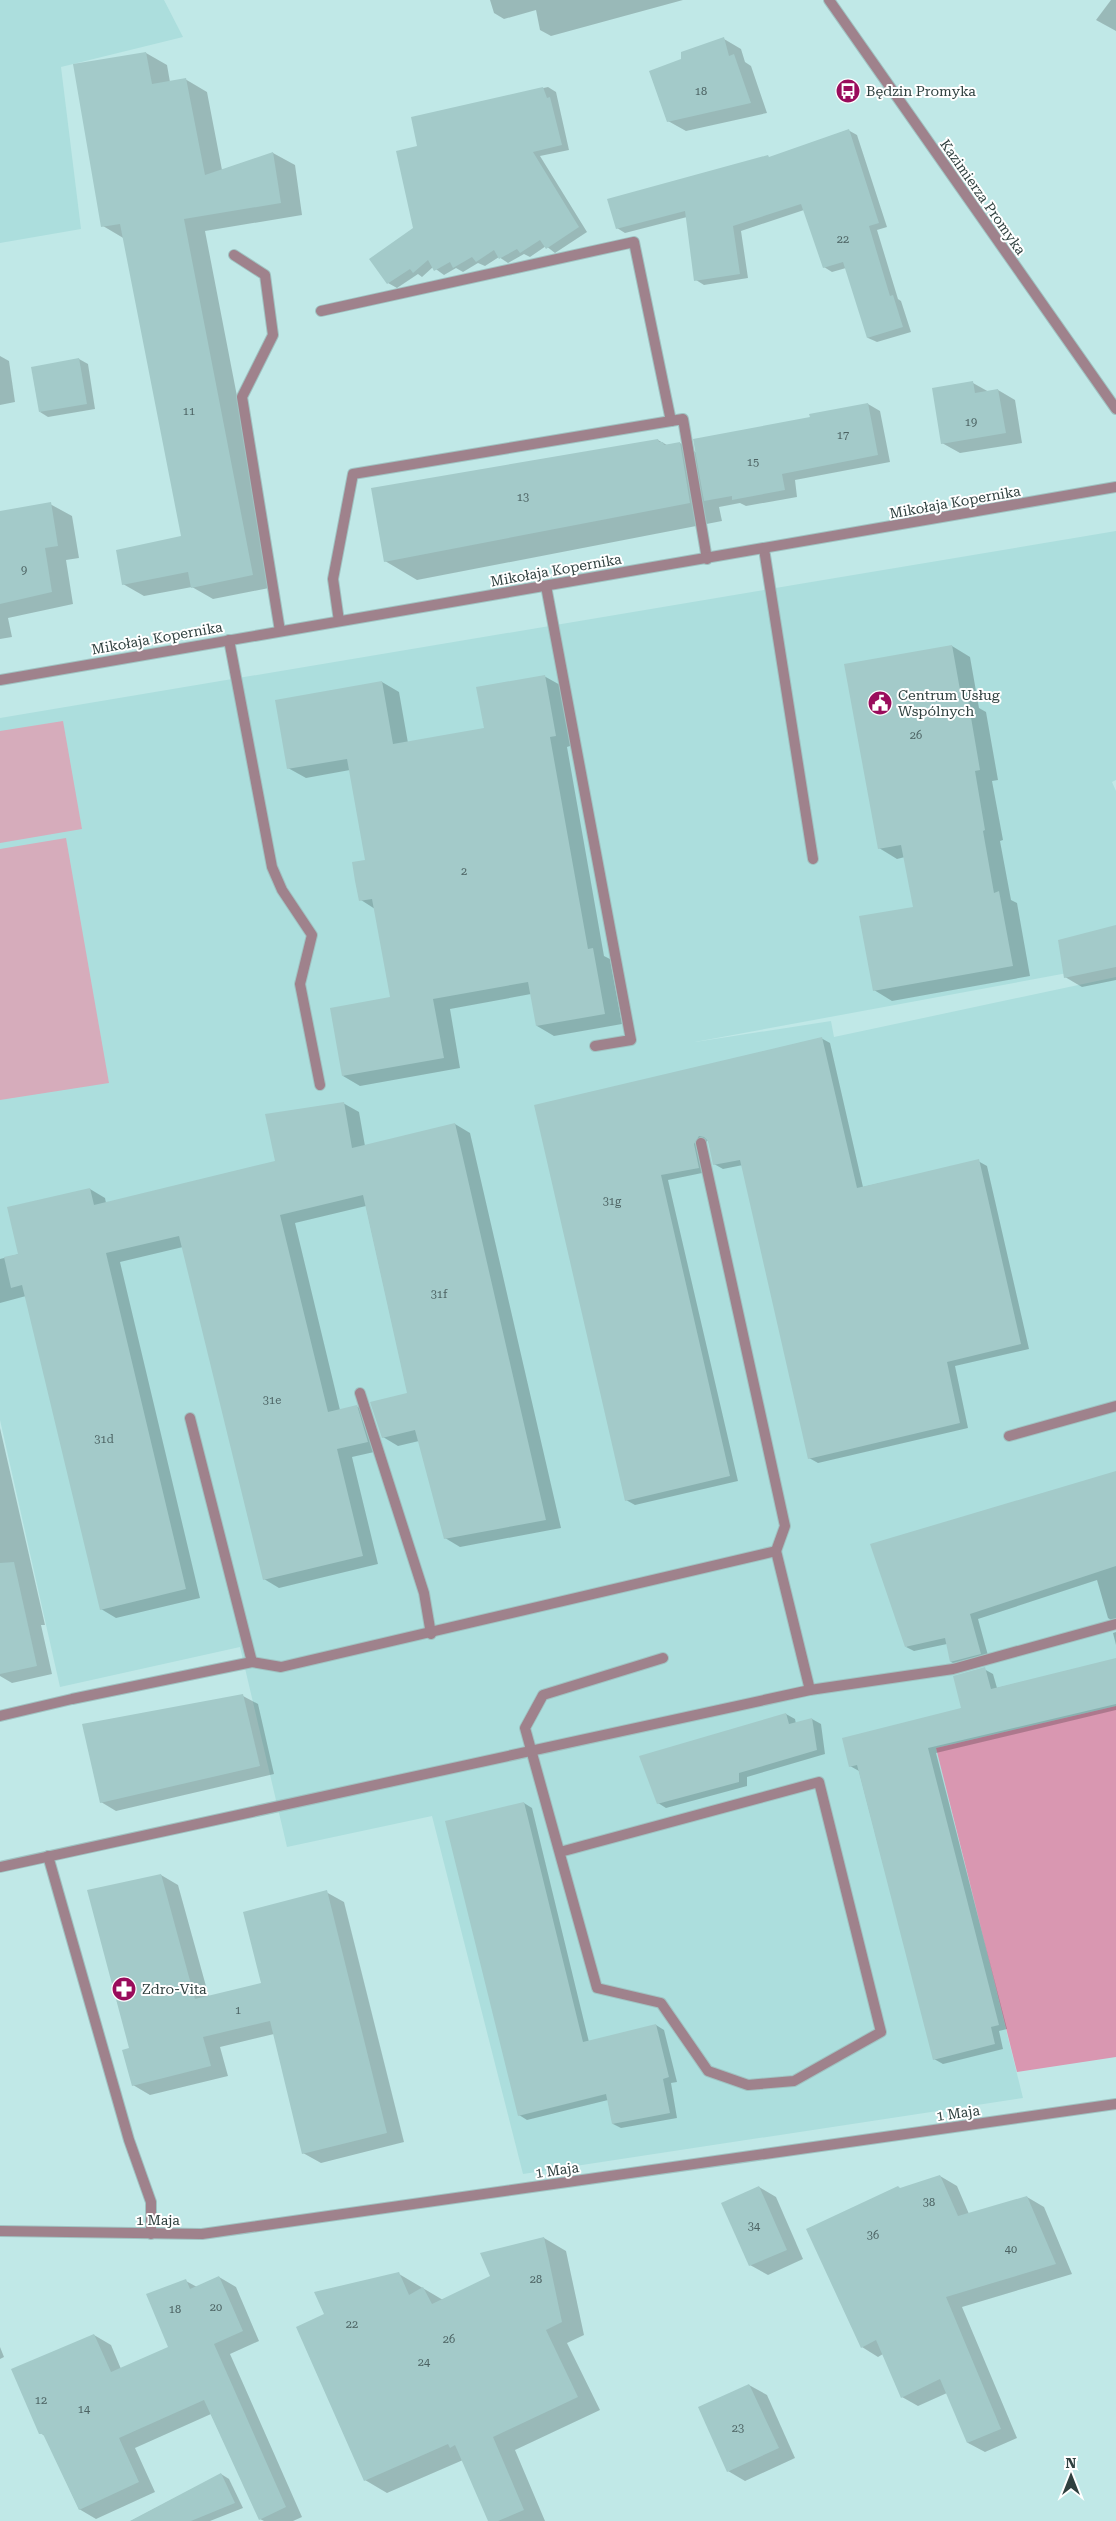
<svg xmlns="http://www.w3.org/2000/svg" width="1116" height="2521" font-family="'Roboto Serif',serif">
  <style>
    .built { fill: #acdedd }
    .green { fill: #d6acbb }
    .forest { fill: #d997b1 }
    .shadow { fill: #0003 }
    .building { fill: #a3cac9 }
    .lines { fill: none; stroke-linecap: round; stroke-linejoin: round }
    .lane-casing { stroke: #a0c3c2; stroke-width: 12 }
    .street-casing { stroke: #a0c3c2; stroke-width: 12 }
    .lane { stroke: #9f828c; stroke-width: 10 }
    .street { stroke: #9f828c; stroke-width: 10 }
    .labels { text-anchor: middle; stroke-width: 4; stroke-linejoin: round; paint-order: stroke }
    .number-label { font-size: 11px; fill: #4c6262 }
    .poi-label { font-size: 14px; fill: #2f403f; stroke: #fff; text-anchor: start }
    .street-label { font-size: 14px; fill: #2f403f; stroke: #fff }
  </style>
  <rect width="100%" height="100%" fill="#c0e8e7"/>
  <!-- built -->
  <g class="built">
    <path d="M0,0H164L183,37L61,67L81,229L0,243Z"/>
    <path d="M1116,531V780L1112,782L1116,791V964L695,1042L831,1021L834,1037L1116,977V1706L936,1748L1023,2098L523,2174L432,1816L287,1847L240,1647L60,1687L0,1420V718Z"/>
  </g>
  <!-- green -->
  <g class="green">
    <path d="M63,721L82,829L0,843V731Z"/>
    <path d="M66,838L109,1083L0,1100V849Z"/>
  </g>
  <!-- forest -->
  <path class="forest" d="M1116,1706V2057L1017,2072L936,1748Z"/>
  <!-- shadow -->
  <g class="shadow">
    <path d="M490,0H683L551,36L540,30L536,10L504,19L494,13Z"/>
    <path d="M1111,0H1116V31L1096,20Z"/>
    <path d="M724,39L741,49L745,62L751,66L767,113L686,131L668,121Z"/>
    <path d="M146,53L167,65L170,82L185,79L207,92L222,170L273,153L295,165L302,215L205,231L274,587L213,599L192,587L144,596L123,584L182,537L125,239L103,226Z"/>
    <path d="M548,87L556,92L569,150L540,156L587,232L555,253L546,246L530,257L524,254L508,263L499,257L485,266L478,263L463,272L456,268L444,275L433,267L422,277L418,274L397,288L388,283L371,259L415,228L418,147L413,118Z"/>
    <path d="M848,130L857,135L887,227L877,230L898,299L901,301L911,332L877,342L868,338L846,268L832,272L824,267L804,210L741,231L748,278L704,285L696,280L687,217L625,233L617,228L770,158Z"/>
    <path d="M0,356L9,361L15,402L0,405Z"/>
    <path d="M79,359L88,364L95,409L48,417L40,412Z"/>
    <path d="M973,383L989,392L998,390L1015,400L1022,443L960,453L942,443Z"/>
    <path d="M868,404L880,411L890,462L795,480L797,497L746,506L740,503L719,507L722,521L417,580L385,561L658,440L667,445L680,443L697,453Z"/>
    <path d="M50,504L72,516L79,558L66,560L73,604L8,618L12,637L0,639V513Z"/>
    <path d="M952,646L970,657L979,708L986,712L998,780L992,781L1003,840L1000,841L1011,900L1017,903L1030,976L892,1001L874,990L914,908L905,857L897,859L879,848Z"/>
    <path d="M544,676L562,686L573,745L567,747L604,956L610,959L622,1024L554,1036L537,1026L531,994L450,1009L460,1068L360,1086L343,1076L391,998L375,909L361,900L366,861L350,770L306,778L288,768L382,682L399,692L408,743L485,729Z"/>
    <path d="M1116,929V980L1082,987L1065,977Z"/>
    <path d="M821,1038L830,1043L863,1187L978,1161L987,1166L1029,1349L955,1366L968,1428L818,1463L809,1458L743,1165L723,1169L714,1164L708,1140L702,1149L707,1172L668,1180L738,1481L635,1505L626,1500L536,1106Z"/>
    <path d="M343,1103L359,1112L365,1146L455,1124L470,1133L561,1528L460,1547L445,1538L419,1441L398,1446L383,1437L408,1394L366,1206L295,1223L340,1410L356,1406L372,1415L383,1450L352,1457L378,1564L279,1588L264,1579L183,1247L120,1262L200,1598L116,1618L101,1609L26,1296L0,1303V1259L19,1254L90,1189L105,1198L106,1203L277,1162Z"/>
    <path d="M0,1428L45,1625H41L52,1674L12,1683L0,1676Z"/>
    <path d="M1116,1472V1623L1108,1618L1097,1580L978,1619L989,1659L960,1667L951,1662L947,1644L914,1651L906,1647Z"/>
    <path d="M1116,1632V1645L1113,1633Z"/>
    <path d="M1116,1660V1710L936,1753L1007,2029L999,2031L1003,2049L943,2064L934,2059L859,1771L850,1766L962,1708L984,1669L993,1674L997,1688Z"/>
    <path d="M243,1696L258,1704L274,1774L116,1811L101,1802Z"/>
    <path d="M786,1714L795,1719L796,1724L812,1719L821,1724L825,1754L747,1777V1786L666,1808L658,1803Z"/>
    <path d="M524,1803L532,1808L589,2042L656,2025L664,2030L677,2082L671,2083L677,2118L621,2128L613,2124L608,2100L527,2120L519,2115Z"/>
    <path d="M161,1875L178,1885L209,1997L263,1984L326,1892L344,1902L404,2142L321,2163L303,2153L274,2034L220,2047L228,2076L150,2095L133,2085L130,2049Z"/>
    <path d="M940,2176L957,2186L969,2214L1027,2197L1044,2207L1072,2274L962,2307L1017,2438L985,2452L968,2443L947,2393L918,2406L902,2397L883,2354L878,2357L862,2347L901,2189Z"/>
    <path d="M759,2187L776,2197L803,2259L768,2275L750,2265Z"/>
    <path d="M544,2238L566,2251L584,2335L567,2343L600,2410L515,2450L545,2521H490L463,2460L387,2493L365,2480L326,2315L399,2274L443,2300L492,2276Z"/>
    <path d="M219,2277L236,2287L259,2341L230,2354L302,2517L293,2521H264L260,2519L211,2414L135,2448L155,2492L96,2519L79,2509L45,2436L40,2433L94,2335L111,2345L121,2369L169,2348L186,2281L197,2287Z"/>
    <path d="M0,2347L4,2357L0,2359Z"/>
    <path d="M749,2385L767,2395L795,2458L745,2481L728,2471Z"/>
    <path d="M221,2474L229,2479L243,2508L210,2521H131Z"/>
  </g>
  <!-- building -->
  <g class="building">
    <path d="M724,37L729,56L734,54L751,103L667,122L649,71L681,59V52Z"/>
    <path d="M146,52L152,84L186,78L205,175L273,152L281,203L184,219L253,575L191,588L188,572L122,585L116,550L181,536L120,224L101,227L73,64Z"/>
    <path d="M543,87L547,98L550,97L562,145L533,152L579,227L546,249L540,240L520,253L517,249L499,259L494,250L476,262L472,257L453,268L450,262L434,271L428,260L413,273L410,269L387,284L369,259L413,228L396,151L417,146L411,117Z"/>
    <path d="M849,129L879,223L869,226L890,296L893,295L903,327L867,338L843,262L823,268L801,204L733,226L740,274L694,281L685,211L616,229L607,199L768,155L769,157Z"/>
    <path d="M79,358L87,404L39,412L31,367Z"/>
    <path d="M973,381L975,393L998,389L1006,433L941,444L932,388Z"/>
    <path d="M868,403L878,455L782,474L785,490L732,500V496L704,501L693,439L810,417L809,414Z"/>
    <path d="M658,439L659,442H663L664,445L680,442L690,503L384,562L371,488Z"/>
    <path d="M51,502L58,546L45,548L52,592L0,604V511Z"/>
    <path d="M952,645L962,701L968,700L980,770L975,771L985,830L983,831L994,893L999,891L1013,966L873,991L859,916L913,907L901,845L878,849L844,664Z"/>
    <path d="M545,675L556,736L550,737L588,949L593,948L605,1014L536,1026L528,982L433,999L444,1058L342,1076L330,1008L390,997L372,899L359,901L355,881L352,862L365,860L347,759L287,769L275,700L382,681L393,744L484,728L476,687Z"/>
    <path d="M1116,925V967L1064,978L1058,940Z"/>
    <path d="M822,1037L857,1188L979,1159L1021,1344L947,1362L960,1423L808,1459L740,1160L713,1165L708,1141L704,1137L699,1136L694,1144L699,1168L661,1175L730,1476L625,1501L534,1105Z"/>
    <path d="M344,1102L352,1148L455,1123L546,1520L444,1539L415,1430L382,1438L370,1402L407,1393L363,1195L280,1215L328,1412L357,1405L368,1442L337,1449L363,1556L263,1580L179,1236L106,1253L186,1589L100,1610L22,1285L11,1288L4,1257L18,1254L7,1207L90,1188L94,1205L275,1161L265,1114Z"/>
    <path d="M1116,1471V1566L970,1614L981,1654L950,1662L945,1638L905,1647L870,1544Z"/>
    <path d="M14,1562L37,1666L0,1674V1563Z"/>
    <path d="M1116,1658V1704L928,1748L999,2025L991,2027L995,2044L933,2060L857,1765L849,1767L842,1738L961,1708L953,1676L985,1667L991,1689Z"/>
    <path d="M243,1694L260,1766L100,1803L82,1724Z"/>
    <path d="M786,1713L789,1724L812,1718L817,1750L739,1773V1782L657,1804L639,1756Z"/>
    <path d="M524,1802L583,2042L656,2024L669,2077L663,2079L670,2113L612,2124L606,2094L518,2116L445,1821Z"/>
    <path d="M161,1874L195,1999L261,1983L243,1912L327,1890L387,2133L302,2154L270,2021L203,2037L211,2066L132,2086L122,2050L129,2048L87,1890Z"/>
    <path d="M940,2175L958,2216L1027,2196L1056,2264L946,2297L1001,2429L967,2443L940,2379L901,2398L876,2340L861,2348L806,2229L898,2186L900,2188Z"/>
    <path d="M759,2186L787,2250L749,2266L721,2203Z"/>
    <path d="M544,2237L562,2322L546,2330L578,2397L493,2437L524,2510L498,2521H488L455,2445L450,2448L448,2444L364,2481L296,2327L324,2314L314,2292L399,2272L409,2295L423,2287L432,2304L490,2276L480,2253Z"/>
    <path d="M219,2276L243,2331L214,2344L286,2507L259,2520L204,2400L119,2438L139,2482L79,2510L43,2434H39L11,2369L94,2334L111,2372L168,2347L146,2294L186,2279L190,2289Z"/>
    <path d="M749,2384L779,2448L727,2472L698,2407Z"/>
    <path d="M221,2473L235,2503L191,2521H130Z"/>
  </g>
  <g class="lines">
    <defs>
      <g id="lane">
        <path d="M764,549L813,859"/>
        <path d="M546,586L631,1040L595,1046"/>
        <path d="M229,640L272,867L282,890L312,935L300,984L320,1085"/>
        <path d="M701,1143L785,1526L776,1551"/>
        <path d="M360,1393L424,1593L431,1634"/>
        <path d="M190,1418L252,1662"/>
        <path d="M1009,1436L1116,1406"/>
        <path d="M0,1716L72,1699L252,1662L281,1667L776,1551L810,1690"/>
        <path d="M560,1852L819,1782L881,2032L794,2081L748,2085L708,2071L661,2003L597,1988L525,1728L543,1695L663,1658"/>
        <path d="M48,1856L129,2140L151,2202V2234"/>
        <path d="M0,1867L810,1690L953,1669L1116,1624"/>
      </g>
      <g id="street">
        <path d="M829,0L1116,409"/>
        <path d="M234,255L265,275L273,335L242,397L280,631"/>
        <path d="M321,311L634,242L671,421"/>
        <path d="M339,621L333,579L353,474L683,419L707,559"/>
        <path d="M0,680L1116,487"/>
        <path d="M0,2231L202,2234L1116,2104"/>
      </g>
    </defs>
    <!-- lane casing -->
    <use href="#lane" class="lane-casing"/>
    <!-- street casing -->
    <use href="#street" class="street-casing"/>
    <!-- lane -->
    <use href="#lane" class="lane"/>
    <!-- street -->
    <use href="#street" class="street"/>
  </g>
  <!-- icons -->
  <defs>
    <symbol id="bus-disc" viewBox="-11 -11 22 22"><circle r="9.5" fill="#9a0c5c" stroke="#fff"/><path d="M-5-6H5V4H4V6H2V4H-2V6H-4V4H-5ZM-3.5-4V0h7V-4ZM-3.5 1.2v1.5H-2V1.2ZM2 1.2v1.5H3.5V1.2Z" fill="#fff"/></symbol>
    <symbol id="civic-disc" viewBox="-11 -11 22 22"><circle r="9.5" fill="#9a0c5c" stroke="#fff"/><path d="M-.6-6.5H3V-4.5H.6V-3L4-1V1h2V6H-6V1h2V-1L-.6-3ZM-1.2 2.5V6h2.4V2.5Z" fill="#fff"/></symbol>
    <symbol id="pharmacy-disc" viewBox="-11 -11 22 22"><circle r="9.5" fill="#9a0c5c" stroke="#fff"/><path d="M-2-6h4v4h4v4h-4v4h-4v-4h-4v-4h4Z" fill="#fff"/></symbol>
  </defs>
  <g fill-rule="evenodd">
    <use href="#bus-disc" x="834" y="77" width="28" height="28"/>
    <use href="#civic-disc" x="866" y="689" width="28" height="28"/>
    <use href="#pharmacy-disc" x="110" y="1975" width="28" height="28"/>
  </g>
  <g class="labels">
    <!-- number labels -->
    <g class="number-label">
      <text x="701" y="95">18</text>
      <text x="843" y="243">22</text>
      <text x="189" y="415">11</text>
      <text x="971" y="426">19</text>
      <text x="843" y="439">17</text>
      <text x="753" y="466">15</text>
      <text x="523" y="501">13</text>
      <text x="24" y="574">9</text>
      <text x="916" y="739">26</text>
      <text x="464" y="875">2</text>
      <text x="612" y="1205">31g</text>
      <text x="439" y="1298">31f</text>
      <text x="272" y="1404">31e</text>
      <text x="104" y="1443">31d</text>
      <text x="238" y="2014">1</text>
      <text x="929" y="2206">38</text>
      <text x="754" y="2230">34</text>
      <text x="873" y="2239">36</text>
      <text x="1011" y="2253">40</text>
      <text x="536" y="2283">28</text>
      <text x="216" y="2311">20</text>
      <text x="175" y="2313">18</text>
      <text x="352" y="2328">22</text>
      <text x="449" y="2343">26</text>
      <text x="424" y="2366">24</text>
      <text x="41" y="2404">12</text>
      <text x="84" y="2413">14</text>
      <text x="738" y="2432">23</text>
    </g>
    <!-- poi labels -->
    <g class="poi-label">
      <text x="866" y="96">Będzin Promyka</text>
      <text x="898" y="700">Centrum Usług<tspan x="898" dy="16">Wspólnych</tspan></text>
      <text x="142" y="1994">Zdro-Vita</text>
    </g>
    <!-- street labels -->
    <g class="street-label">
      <text transform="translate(983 197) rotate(55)" y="5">Kazimierza Promyka</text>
      <text transform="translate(955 502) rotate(-10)" y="5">Mikołaja Kopernika</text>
      <text transform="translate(556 570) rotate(-10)" y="5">Mikołaja Kopernika</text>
      <text transform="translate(157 638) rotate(-10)" y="5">Mikołaja Kopernika</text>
      <text transform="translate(958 2113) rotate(-8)" y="5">1 Maja</text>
      <text transform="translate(557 2170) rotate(-8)" y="5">1 Maja</text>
      <text x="158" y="2225">1 Maja</text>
    </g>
  </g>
  <!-- north arrow -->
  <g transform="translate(1071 2476)" stroke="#ffffff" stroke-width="4" paint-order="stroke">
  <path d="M0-4L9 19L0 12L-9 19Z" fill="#2f403f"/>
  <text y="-8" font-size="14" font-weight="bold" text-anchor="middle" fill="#2f403f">N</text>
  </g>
</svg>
